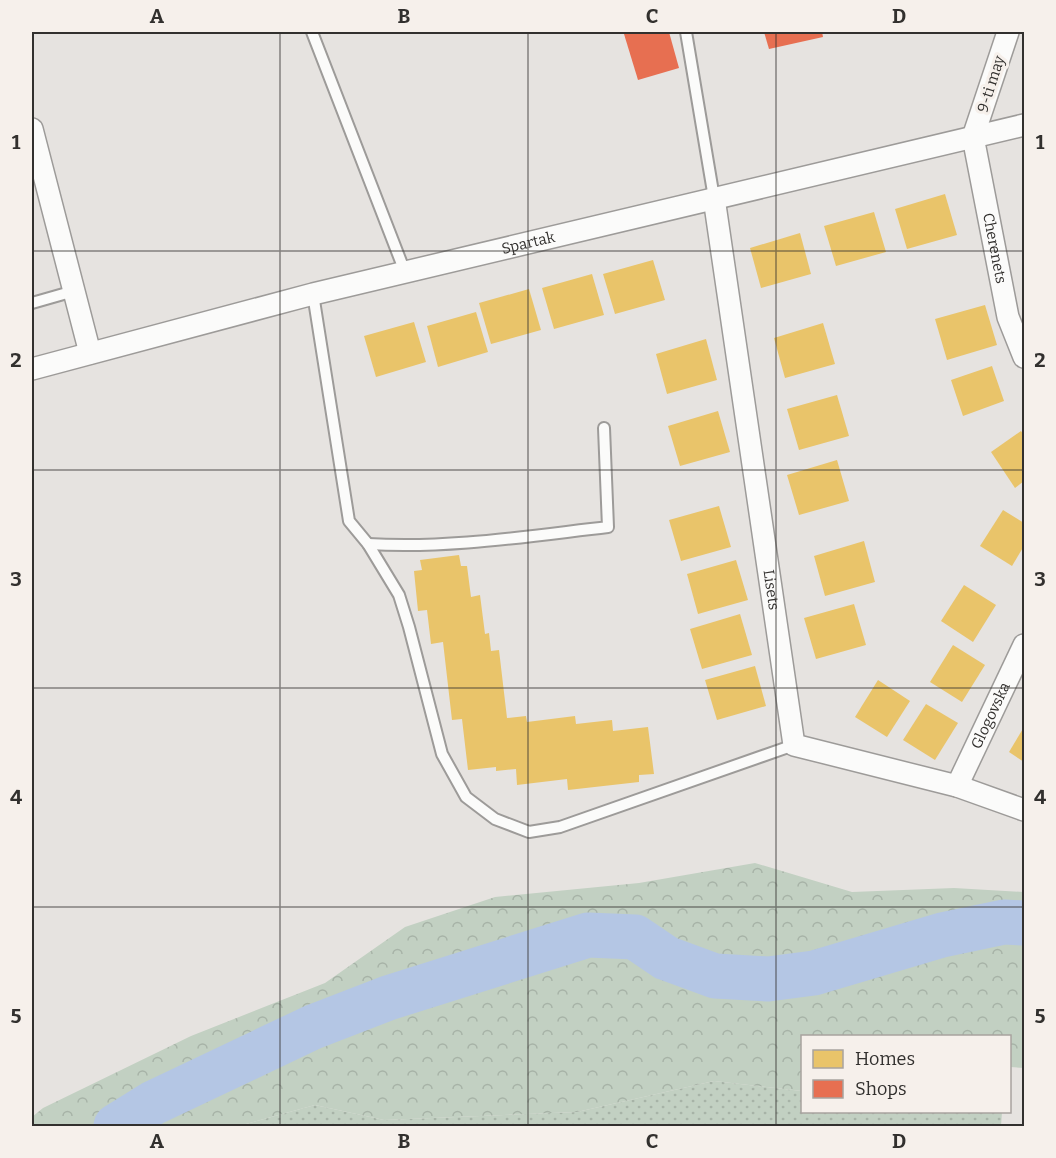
<svg xmlns="http://www.w3.org/2000/svg" width="1056" height="1158" font-family="Bitter,serif">
  <style>
    .grass { fill: url(#grass-dots) }
    .forest { fill: url(#forest-crowns) }
    .homes { fill: #e9c46a }
    .shops { fill: #e76f51 }
    .lines { fill: none; stroke-linecap: round; stroke-linejoin: round }
    .river { stroke: #b4c6e4; stroke-width: 45 }
    .service-casing { stroke: #9d9b99; stroke-width: 14 }
    .minor-casing { stroke: #9d9b99; stroke-width: 24 }
    .service { stroke: #fbfbfa; stroke-width: 10 }
    .minor { stroke: #fbfbfa; stroke-width: 21 }
    .grid { fill: none; stroke: #32302e; stroke-width: 1.5; stroke-opacity: 0.55 }
    .labels { text-anchor: middle; stroke-width: 6; stroke-linejoin: round; paint-order: stroke }
    .street-label { font-size: 15px; fill: #32302e; stroke: #f6f0eb }
    .neatline { fill: none; stroke: #32302e; stroke-width: 2 }
    .grid-label { font-size: 20px; text-anchor: middle; font-weight: bold; fill: #32302e }
  </style>
  <defs>
    <pattern id="grass-dots" width="8" height="8" patternUnits="userSpaceOnUse" patternTransform="scale(1.5)"><rect width="8" height="8" fill="#c2d0c2"/><path d="M2 2h.1M6 6h.1" fill="none" stroke="#a7b3a7" stroke-width="1.8" stroke-linecap="round"/></pattern>
    <pattern id="forest-crowns" width="20" height="18" patternUnits="userSpaceOnUse" patternTransform="scale(1.5)"><rect width="20" height="18" fill="#c2d0c2"/><path d="M2 6a3 3 0 1 1 6 0M12 15a3 3 0 1 1 6 0" fill="none" stroke="#a7b3a7"/></pattern>
  </defs>
  <rect width="100%" height="100%" fill="#e6e3e0"/>
  <!-- grass -->
  <path class="grass" d="M714,1081L802,1091V1112H1002L1001,1126H239L315,1105L384,1120L577,1112Z"/>
  <!-- forest -->
  <path class="forest" d="M755,863L852,892L954,888L1024,892V1068L1010,1067V1036H802V1091L714,1081L577,1112L384,1120L315,1105L239,1126H32V1117L43,1108L191,1036L325,983L405,927L495,897L639,883Z"/>
  <!-- homes -->
  <g class="homes">
    <path d="M945,194L957,235L907,249L895,209Z"/>
    <path d="M874,212L886,252L836,266L824,226Z"/>
    <path d="M800,233L811,274L761,288L750,248Z"/>
    <path d="M653,260L665,300L615,314L603,274Z"/>
    <path d="M592,274L604,315L554,329L542,288Z"/>
    <path d="M529,289L541,330L491,344L479,303Z"/>
    <path d="M985,305L997,345L947,360L935,319Z"/>
    <path d="M476,312L488,352L438,367L427,326Z"/>
    <path d="M414,322L426,362L376,377L364,336Z"/>
    <path d="M823,323L835,364L785,378L774,338Z"/>
    <path d="M706,339L717,380L667,394L656,354Z"/>
    <path d="M992,366L1004,401L963,416L951,380Z"/>
    <path d="M837,395L849,436L799,450L787,409Z"/>
    <path d="M718,411L730,452L680,466L668,426Z"/>
    <path d="M1021,431L1024,435V481L1015,488L991,452Z"/>
    <path d="M837,460L849,501L799,515L787,475Z"/>
    <path d="M719,506L731,547L681,561L669,520Z"/>
    <path d="M1003,510L1024,523V546L1012,566L980,546Z"/>
    <path d="M864,541L875,582L825,596L814,556Z"/>
    <path d="M459,555L461,566H467L471,597L480,595L485,634L489,633L491,651L499,650L507,718L526,716L527,722L575,716L576,724L612,720L613,731L648,727L654,774L639,775V782L568,790L567,779L517,785L516,769L496,771V767L468,770L462,719L452,720L443,642L431,644L427,610L418,611L414,571L422,570L420,560Z"/>
    <path d="M736,560L748,600L698,614L687,574Z"/>
    <path d="M964,585L996,605L973,642L941,621Z"/>
    <path d="M854,604L866,645L816,659L804,618Z"/>
    <path d="M740,614L752,655L702,669L690,629Z"/>
    <path d="M953,645L985,665L962,702L930,682Z"/>
    <path d="M755,666L766,706L717,720L705,680Z"/>
    <path d="M878,680L910,701L887,737L855,717Z"/>
    <path d="M926,704L958,723L935,760L903,740Z"/>
    <path d="M1024,727V762L1009,752Z"/>
  </g>
  <!-- shops -->
  <g class="shops">
    <path d="M633,32H669L679,68L638,80L624,34Z"/>
    <path d="M764,32H822L823,37L769,49Z"/>
  </g>
  <g class="lines">
    <!-- river -->
    <path class="river" d="M116,1126L153,1103L313,1027L388,998L588,935L635,937L666,958L715,976L768,979L814,973L942,935L1004,922L1024,923"/>
    <defs>
      <g id="service">
        <path d="M312,32L405,272"/>
        <path d="M686,32L714,198"/>
        <path d="M313,294L349,521L368,544L399,595L409,627L442,754L466,797L495,819L529,832L560,827L794,745"/>
        <path d="M32,303L74,291"/>
        <path d="M368,544C448,549 529,536 608,527L604,428"/>
      </g>
      <g id="minor">
        <path id="s1" d="M1008,32L973,137L1008,317L1024,357"/>
        <path d="M32,129L90,353"/>
        <path id="s2" d="M714,198L794,745L957,786L1024,810"/>
        <path id="s3" d="M32,369L313,294L1024,125"/>
        <path id="s4" d="M957,786L1024,645"/>
      </g>
    </defs>
    <!-- service casing -->
    <use href="#service" class="service-casing"/>
    <!-- minor casing -->
    <use href="#minor" class="minor-casing"/>
    <!-- service -->
    <use href="#service" class="service"/>
    <!-- minor -->
    <use href="#minor" class="minor"/>
  </g>
  <!-- grid -->
  <path class="grid" d="M280,32V1126M528,32V1126M776,32V1126M32,251H1024M32,470H1024M32,688H1024M32,907H1024"/>
  <g class="labels">
    <!-- street labels -->
    <g class="street-label">
      <text transform="translate(991 84) rotate(-72)" y="5">9-ti may</text>
      <text dy="5" stroke="none"><textPath href="#s3" startOffset="512">Spartak</textPath></text>
      <text dy="5" stroke="none"><textPath href="#s1" startOffset="224">Cherenets</textPath></text>
      <text dy="5" stroke="none"><textPath href="#s2" startOffset="396">Lisets</textPath></text>
      <text dy="5" stroke="none"><textPath href="#s4" startOffset="78">Glogovska</textPath></text>
    </g>
  </g>
  <!-- border -->
  <rect width="1056" height="1158" fill="none" stroke="#f6f0eb" stroke-width="66"/>
  <!-- legend -->
  <rect x="801" y="1035" width="210" height="78" fill="#f6f0eb" stroke="#a8a39f" stroke-width="1.5"/>
  <rect x="813" y="1050" width="30" height="18" fill="#e9c46a" stroke="#a8a39f" stroke-width="1.5"/>
  <text x="855" y="1065" font-size="18" fill="#32302e">Homes</text>
  <rect x="813" y="1080" width="30" height="18" fill="#e76f51" stroke="#a8a39f" stroke-width="1.5"/>
  <text x="855" y="1095" font-size="18" fill="#32302e">Shops</text>
  <rect x="33" y="33" width="990" height="1092" class="neatline"/>
  <g class="grid-label">
    <text x="157" y="23">A</text>
    <text x="404" y="23">B</text>
    <text x="652" y="23">C</text>
    <text x="899" y="23">D</text>
    <text x="16" y="149">1</text>
    <text x="1040" y="149">1</text>
    <text x="16" y="367">2</text>
    <text x="1040" y="367">2</text>
    <text x="16" y="586">3</text>
    <text x="1040" y="586">3</text>
    <text x="16" y="804">4</text>
    <text x="1040" y="804">4</text>
    <text x="16" y="1023">5</text>
    <text x="1040" y="1023">5</text>
    <text x="157" y="1148">A</text>
    <text x="404" y="1148">B</text>
    <text x="652" y="1148">C</text>
    <text x="899" y="1148">D</text>
  </g>
</svg>
